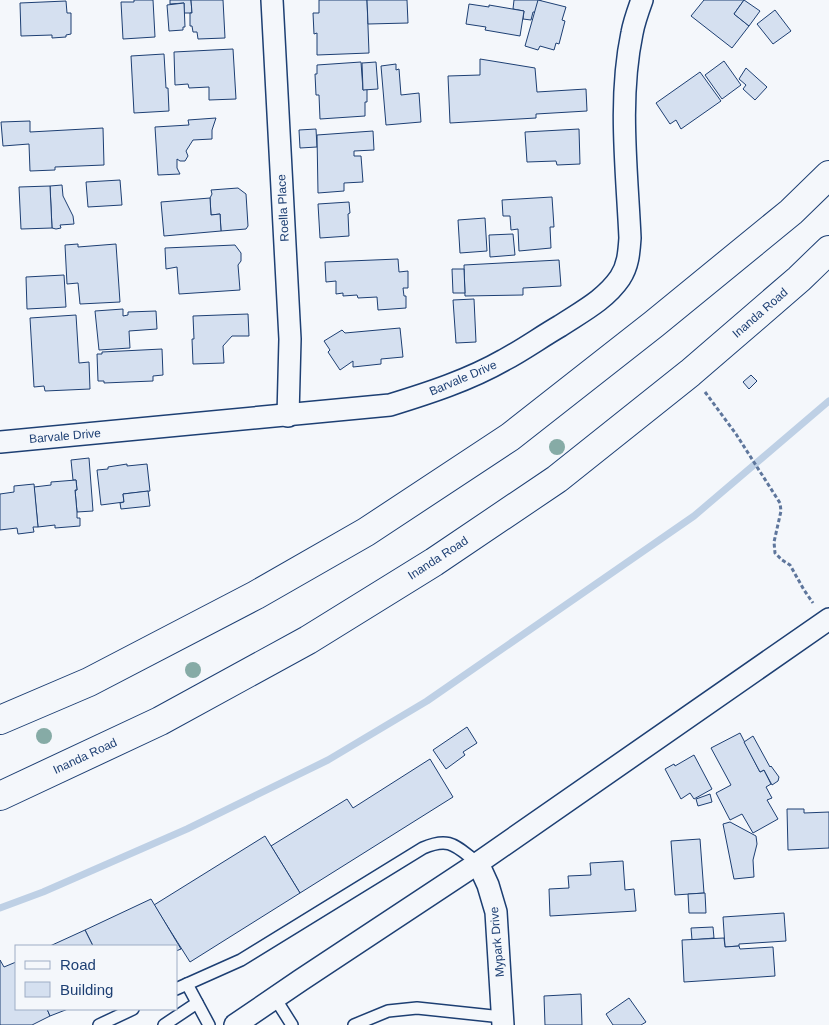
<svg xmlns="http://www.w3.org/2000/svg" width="829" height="1025" font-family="Helvetica,sans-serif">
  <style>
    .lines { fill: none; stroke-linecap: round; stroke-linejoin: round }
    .stream { stroke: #bed0e5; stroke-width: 7 }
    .building { fill: #d5e0f0; stroke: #1d3f73 }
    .service-casing { stroke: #1d3f73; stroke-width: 14 }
    .minor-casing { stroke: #1d3f73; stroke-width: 24 }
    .secondary-casing { stroke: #1d3f73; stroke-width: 30 }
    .path { stroke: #5e769c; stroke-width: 3; stroke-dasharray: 4 2.5; stroke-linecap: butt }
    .service { stroke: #f4f7fb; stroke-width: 11 }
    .minor { stroke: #f4f7fb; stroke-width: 21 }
    .secondary { stroke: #f4f7fb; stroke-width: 28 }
    .tree { fill: #86aba6 }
    .labels { text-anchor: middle; stroke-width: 4; stroke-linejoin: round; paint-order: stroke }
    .street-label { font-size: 12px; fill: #1d3f73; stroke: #f4f7fb }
  </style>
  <rect width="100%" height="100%" fill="#f4f7fb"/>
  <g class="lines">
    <!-- stream -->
    <path class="stream" d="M0,908L43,892L187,829L328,760L427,701L694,516L829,401"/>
  </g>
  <!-- building -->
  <g class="building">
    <path d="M134,0H153L155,37L123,39L121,2H134Z"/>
    <path d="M170,0H191L192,13H184V3L170,4Z"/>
    <path d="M191,0H223L225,38L198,39L197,32H193L192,26H190V13H192Z"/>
    <path d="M319,0H367L369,53L317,55V33L314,34L313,13H319Z"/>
    <path d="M367,0H407L408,23L368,24Z"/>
    <path d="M514,0H541L537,12H533L531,20L523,19L524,11L513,9Z"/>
    <path d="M538,0L566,7L562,20L565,21L559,44L556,43L554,50L540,46L538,50L525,46Z"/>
    <path d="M704,0H744L734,14L749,26L732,48L691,16Z"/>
    <path d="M744,0L760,11L749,26L734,14Z"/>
    <path d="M66,1L67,13H71V34L66,35V37L52,38V35L21,36L20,3Z"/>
    <path d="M184,3L185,27H183V30L169,31L167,5Z"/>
    <path d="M469,4L489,7V5L524,11L520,36L485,30L486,27L466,24Z"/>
    <path d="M775,10L791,31L773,44L757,24Z"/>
    <path d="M233,49L236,99L209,100V87L189,88L188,84L175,85L174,52Z"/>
    <path d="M164,54L166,88H168L169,111L134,113L131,56Z"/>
    <path d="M480,59L535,68L537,92L586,89L587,111L536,114V118L450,123L448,76L480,75Z"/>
    <path d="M724,61L741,85L722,99L705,75Z"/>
    <path d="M361,62L363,90L367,89V102H365V116L320,119L319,95H316L315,74H317V65Z"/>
    <path d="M376,62L378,89L363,90L362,63Z"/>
    <path d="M396,64V70L399,69L401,95L419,93L421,122L386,125L381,66Z"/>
    <path d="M746,68L767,87L755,100L743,89L746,85L739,79Z"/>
    <path d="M700,72L721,101L681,129L676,120L670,124L656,103Z"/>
    <path d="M216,118L212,130V139L193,140L186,151L188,156L185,161H180L177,159V168L180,174L158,175L155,127L189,125L188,120Z"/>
    <path d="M30,121V132L103,128L104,165L55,167V170L30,171L29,144L3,146L1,122Z"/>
    <path d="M316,129L317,147L300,148L299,130Z"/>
    <path d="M579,129L580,164L557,165L556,161L527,162L525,132Z"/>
    <path d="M373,131L374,150L354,151V156H361L363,182L344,183V191L318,193L317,135Z"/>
    <path d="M120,180L122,205L88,207L86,182Z"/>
    <path d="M62,185L63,196L73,216L74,224L60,225L61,228L56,229L52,228L50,186Z"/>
    <path d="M50,186L52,228L21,229L19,187Z"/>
    <path d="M238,188L246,194L248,226L246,229L221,231L220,214L211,215L210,198L212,194L211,190Z"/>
    <path d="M552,197L554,227H550L551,248L519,251L518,229L511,230L510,216H503L502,200Z"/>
    <path d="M210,198L211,215L220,214L221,231L164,236L161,202Z"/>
    <path d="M349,202L350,213L348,214L349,236L320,238L318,204Z"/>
    <path d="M485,218L487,251L460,253L458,220Z"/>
    <path d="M513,234L515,255L490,257L489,235Z"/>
    <path d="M78,244V247L116,244L120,302L80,304L78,283L67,284L65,245Z"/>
    <path d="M235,245L241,253V261L238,265L240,290L179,294L177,267L166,269L165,248Z"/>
    <path d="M398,259L399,272L408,271V288H403L404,296H406V308L378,310L377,297L358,298L357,295L343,296V293L336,294V281L326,282L325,262Z"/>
    <path d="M559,260L561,286L523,288V295L465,296L464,265Z"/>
    <path d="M452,269H464L465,293H453Z"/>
    <path d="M64,275L66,307L27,309L26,277Z"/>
    <path d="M474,299L476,342L456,343L453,300Z"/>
    <path d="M123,309V316L128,315V312L156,311L157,329L129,331L130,348L99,350L95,311Z"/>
    <path d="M248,314L249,336H232L223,346L224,363L193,364L192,339H194L193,316Z"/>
    <path d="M76,315L79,363L89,362L90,389L45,391L44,386L34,387L30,318Z"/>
    <path d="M400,328L403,357L381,359V364L353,367V361L340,370L328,352L330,350L324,341L342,330L345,333Z"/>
    <path d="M162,349L163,375L153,376V381L104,383V381H98L97,354H102V352Z"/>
    <path d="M751,375L757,381L749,389L743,382Z"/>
    <path d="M89,458L93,511L77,512L75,490H77L76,480H73L71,460Z"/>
    <path d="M127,464V466L147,464L150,491L123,494L124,502L101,505L97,470L108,469V467Z"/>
    <path d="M76,480L77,490H75L77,512V518H80V526L55,528V525L38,527L34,487L51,485V482Z"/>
    <path d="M34,484L38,527H33L34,532L18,534L17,528L0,530V494L14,492V486Z"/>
    <path d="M148,491L150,506L121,509L120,503L124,502L123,494Z"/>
    <path d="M467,727L477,743L463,752L465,755L446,769L433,750Z"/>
    <path d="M740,733L760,772L764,770L771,784L766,787L772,798L767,800L778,819L753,833L742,814L730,820L716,793L731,785L711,748Z"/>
    <path d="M753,736L770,767L771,766L779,777L778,781L772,785L764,770L760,772L744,742Z"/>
    <path d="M694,755L712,789L694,799L690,793L681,799L665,769L674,764L675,766Z"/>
    <path d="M430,759L453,797L300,893L271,846L347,799L353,808Z"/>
    <path d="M710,794L712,802L698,806L696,799Z"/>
    <path d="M787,809H804V813L829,812V848L788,850Z"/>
    <path d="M730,822L756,836L757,844L753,860L754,877L734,879L723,824Z"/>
    <path d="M265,836L300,893L190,962L154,905Z"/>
    <path d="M700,839L704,893L675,895L671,841Z"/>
    <path d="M623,861L625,890L634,889L636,911L550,916L549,889L569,888L568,876L591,875L590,863Z"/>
    <path d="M705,893L706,913H689L688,894Z"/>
    <path d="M151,899L181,949L176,951V946H93L85,930Z"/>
    <path d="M784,913L786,941L739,944V946L725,947L723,917Z"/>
    <path d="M713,927L714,938L692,940L691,928Z"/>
    <path d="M85,930L93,946H50Z"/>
    <path d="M724,938L725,947L739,946L740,949L773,947L775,976L684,982L682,940Z"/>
    <path d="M0,960L4,967L16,962V1009H47L50,1016L32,1025H0Z"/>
    <path d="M581,994L582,1025H545L544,996Z"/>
    <path d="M629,998L646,1022L641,1025H613L606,1014Z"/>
    <path d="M47,1009H68L50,1016Z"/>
  </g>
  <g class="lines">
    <defs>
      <g id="service">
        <path d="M187,984L209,1025"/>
        <path d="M176,989L241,960L423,848C451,836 456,847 478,863"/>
        <path d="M275,998L292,1025"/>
        <path d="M99,1025L133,1009"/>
        <path d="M164,1025L197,1003"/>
        <path d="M354,1025L388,1011L417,1008L502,1017"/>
      </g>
      <g id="minor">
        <path d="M272,0L290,339L288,416"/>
        <path d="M0,442L390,405C429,393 469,380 504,360C523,350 541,337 560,326C581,312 605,300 620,278C628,266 629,253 630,238C627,171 618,100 632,33C634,22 638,11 642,0"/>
        <path d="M478,863L488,885L496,912L503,1025"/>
        <path d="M235,1025L301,980L478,863L829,619"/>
      </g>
      <g id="secondary">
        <path d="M0,720L89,682L256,595L366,532L510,437L654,324L791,212L829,175"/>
        <path d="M0,796L160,721L308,640L434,562L557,479L690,373L799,279L829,250"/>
      </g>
    </defs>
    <!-- service casing -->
    <use href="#service" class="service-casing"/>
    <!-- minor casing -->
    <use href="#minor" class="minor-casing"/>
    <!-- secondary casing -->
    <use href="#secondary" class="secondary-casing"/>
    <!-- path -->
    <path class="path" d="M705,392L736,434L780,503L781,511L774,542L775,553L782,560L790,565L804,590L813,603"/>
    <!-- service -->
    <use href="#service" class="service"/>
    <!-- minor -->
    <use href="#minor" class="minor"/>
    <!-- secondary -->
    <use href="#secondary" class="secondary"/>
  </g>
  <!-- trees -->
  <g class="tree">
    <circle cx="557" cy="447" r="8"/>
    <circle cx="193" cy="670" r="8"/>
    <circle cx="44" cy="736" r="8"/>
  </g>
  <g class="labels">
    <!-- street labels -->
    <g class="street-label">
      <text transform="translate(283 208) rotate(-93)" y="4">Roella Place</text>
      <text transform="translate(760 313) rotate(-41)" y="4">Inanda Road</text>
      <text transform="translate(463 378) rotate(-23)" y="4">Barvale Drive</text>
      <text transform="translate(65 436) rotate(-5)" y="4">Barvale Drive</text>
      <text transform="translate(438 558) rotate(-33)" y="4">Inanda Road</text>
      <text transform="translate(85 756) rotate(-25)" y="4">Inanda Road</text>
      <text transform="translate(497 942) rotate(-95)" y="4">Mypark Drive</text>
    </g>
  </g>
  <!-- legend -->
  <rect x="15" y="945" width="162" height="65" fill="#f4f7fb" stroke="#9eadc5"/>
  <rect x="25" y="961" width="25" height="8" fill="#f4f7fb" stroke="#9eadc5"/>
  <text x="60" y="970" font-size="15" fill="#1d3f73">Road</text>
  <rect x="25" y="982" width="25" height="15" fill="#d5e0f0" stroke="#9eadc5"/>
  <text x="60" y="995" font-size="15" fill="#1d3f73">Building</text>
</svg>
